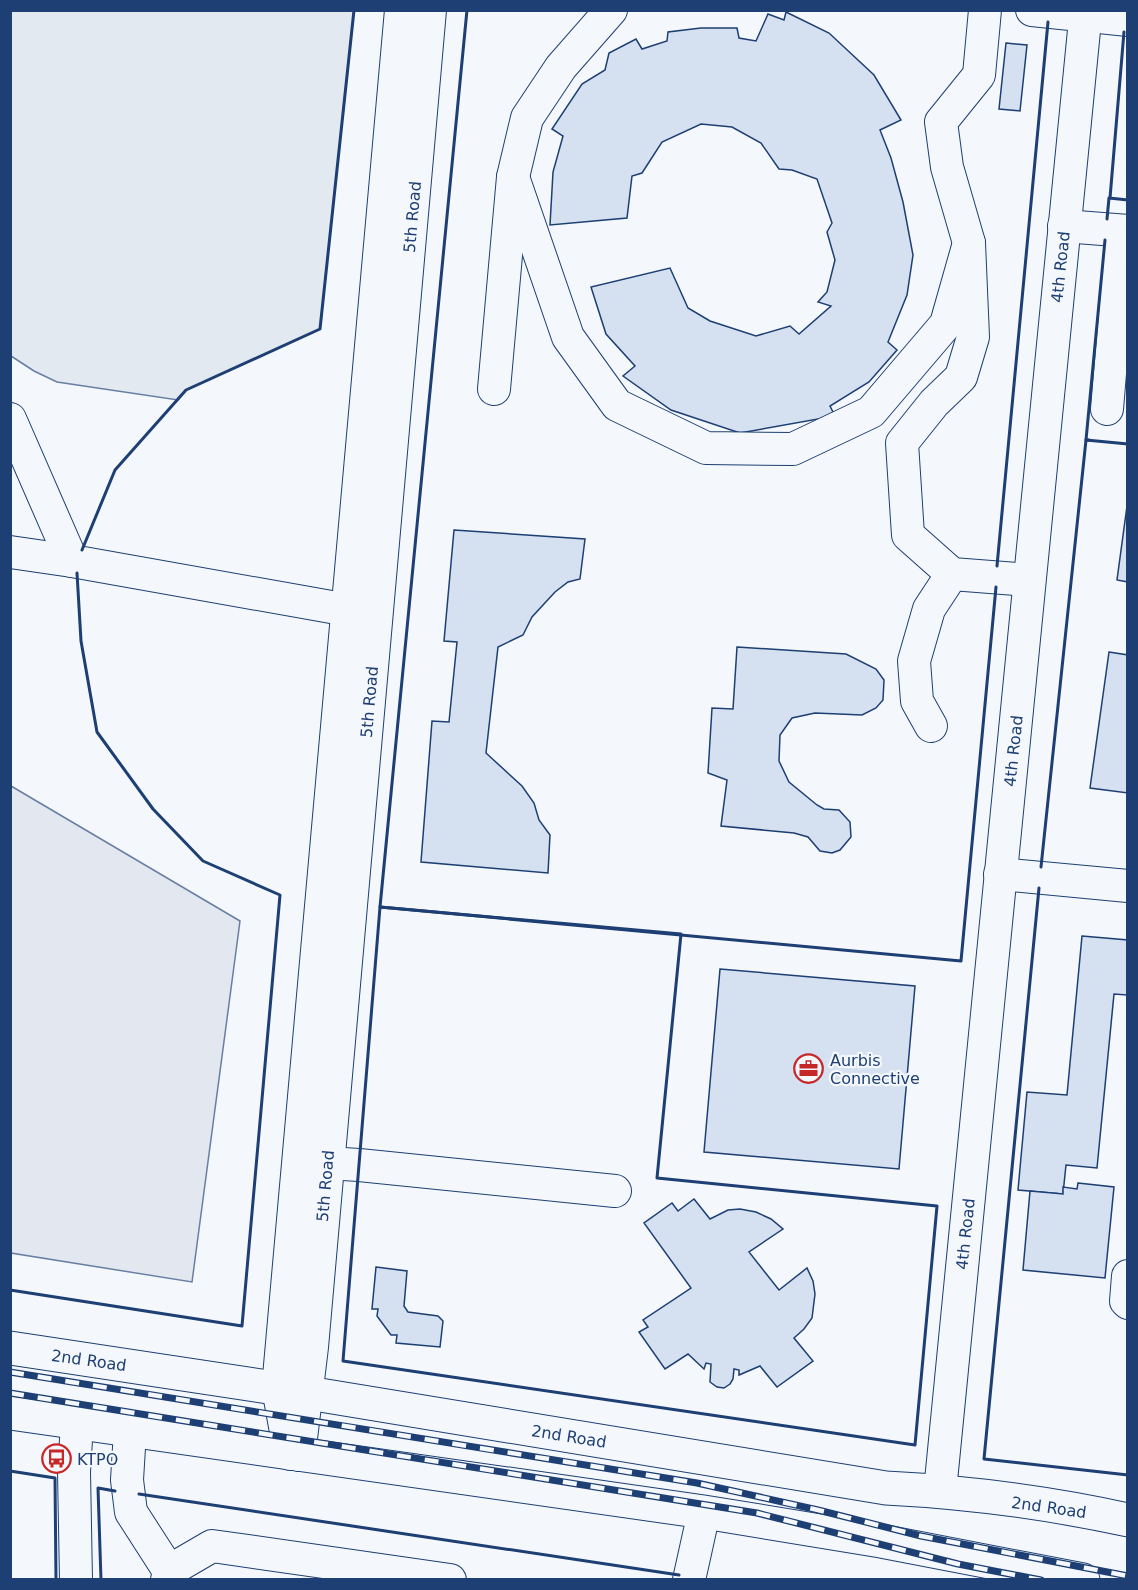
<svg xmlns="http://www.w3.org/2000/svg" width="1138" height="1590" font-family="'DejaVu Sans',sans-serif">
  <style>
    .green { fill: #e3e9f0; stroke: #687fa3; stroke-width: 1.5 }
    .parking { fill: #e3e8f0; stroke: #687fa3; stroke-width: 1.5 }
    .building { fill: #d5e0f0; stroke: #1d3f73; stroke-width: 1.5 }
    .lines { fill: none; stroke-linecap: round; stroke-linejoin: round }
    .minor-casing { stroke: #1d3f73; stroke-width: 34 }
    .major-casing { stroke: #1d3f73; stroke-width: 35 }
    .minor { stroke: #f4f7fb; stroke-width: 32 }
    .major { stroke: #f4f7fb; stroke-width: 33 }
    .rail-casing { stroke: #1d3f73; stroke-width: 7 }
    .rail { stroke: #f4f7fb; stroke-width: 4.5; stroke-dasharray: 14; stroke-linecap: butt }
    .wall { stroke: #1d3f73; stroke-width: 3 }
    .labels { text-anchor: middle; stroke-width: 4.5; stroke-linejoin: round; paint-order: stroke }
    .street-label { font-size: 16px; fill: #1d3f73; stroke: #f4f7fb }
    .poi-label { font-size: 16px; fill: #1d3f73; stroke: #f4f7fb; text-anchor: start }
  </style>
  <rect width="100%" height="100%" fill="#f4f7fb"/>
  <!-- green -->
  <path class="green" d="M11,10L354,11L320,329L186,390L178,400L57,382L34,371L11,356Z"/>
  <!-- parking -->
  <path class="parking" d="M11,786L240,921L192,1282L11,1253Z"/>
  <!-- building -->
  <g class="building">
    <path d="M786,12L829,33L874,75L901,120L880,130L891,158L903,202L913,255L907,295L888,342L897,350L869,382L830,406L835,416L740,433L671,410L623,376L635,366L606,334L591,287L670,268L688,308L710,321L756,336L790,326L799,334L831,306L818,302L827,292L835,260L827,232L832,223L817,179L792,170L779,169L761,143L732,127L701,124L662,142L642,173L632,176L627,218L550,225L553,172L563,136L552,129L582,84L605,70L609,53L636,39L642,49L667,41L668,32L701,28H737L739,38L756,41L768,14L784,20Z"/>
    <path d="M1006,43L1027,45L1020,111L999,109Z"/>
    <path d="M1127,506H1128V582L1117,580Z"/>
    <path d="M454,530L585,539L580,579L568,582L555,592L532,617L523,635L498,647L486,753L522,786L534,803L539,820L550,835L548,873L421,862L432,721L449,722L457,642L444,641Z"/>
    <path d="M737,647L846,654L876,669L884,680L883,700L876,708L862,715L815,713L792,718L780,735L779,761L789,782L817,805L824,809L839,810L850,822L851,837L840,850L832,853L820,851L808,837L794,833L721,826L727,780L708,773L712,708L733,709Z"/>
    <path d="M1109,652L1128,655V793L1090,788Z"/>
    <path d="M1082,936L1128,940L1127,995L1114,994L1097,1168L1066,1165L1063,1194L1018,1190L1027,1092L1067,1095Z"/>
    <path d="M720,969L915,986L899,1169L704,1152Z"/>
    <path d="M1078,1183L1114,1187L1105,1278L1023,1270L1030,1191L1063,1194V1187L1077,1189Z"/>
    <path d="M694,1199L710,1219L728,1210L740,1209L756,1212L771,1219L783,1229L749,1252L779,1290L807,1268L813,1281L815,1294L812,1318L804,1329L794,1338L813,1361L777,1387L760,1366L739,1375V1370L734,1369L733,1379L730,1384L724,1388L717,1387L710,1382L711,1364L706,1363L704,1369L688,1354L665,1369L639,1332L648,1327L643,1320L691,1288L644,1223L672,1203L678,1211Z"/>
    <path d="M376,1267L407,1271L404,1306L408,1312L438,1316L443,1321L440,1347L396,1343L397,1335H391L377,1316L378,1309H372Z"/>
  </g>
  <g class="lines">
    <defs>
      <g id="minor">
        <path d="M985,10L979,75L941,122L947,167L969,243L973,337L961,377L934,403L902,443L908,535L952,574L1029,580"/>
        <path d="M1032,10L1128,20"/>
        <path d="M513,177L568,337L617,405L706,448L793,449L871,412L946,324L969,243"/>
        <path d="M1064,226L1128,231"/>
        <path d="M494,389L513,177L527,118L561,67L611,10"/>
        <path d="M1107,409L1122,231"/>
        <path d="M10,419L72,561"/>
        <path d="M10,552L72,561L348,610"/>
        <path d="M931,726L917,701L914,661L929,609L952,574"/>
        <path d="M1000,874L1128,886"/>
        <path d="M327,1163L359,1165L615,1191"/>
        <path d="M1128,1276L1126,1301L1128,1303"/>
        <path d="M130,1431L127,1480L131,1512L169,1571"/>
        <path d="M290,1454L278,1388L401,10"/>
        <path d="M299,1455L312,1347L430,10"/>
        <path d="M940,1491L1086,10"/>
        <path d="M76,1580L74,1472L77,1423"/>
        <path d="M167,1580L169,1571L212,1546L450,1580"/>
        <path d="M689,1580L704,1512"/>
      </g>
      <g id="major">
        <path d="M10,1348L308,1393L886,1488C965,1492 1050,1503 1128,1520"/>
        <path d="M10,1413L704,1512L881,1541L1083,1580"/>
      </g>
    </defs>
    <!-- minor casing -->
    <use href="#minor" class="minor-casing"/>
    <!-- major casing -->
    <use href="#major" class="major-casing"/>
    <!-- minor -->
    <use href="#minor" class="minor"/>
    <!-- major -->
    <use href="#major" class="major"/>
    <defs>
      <g id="rail">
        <path d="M10,1372L697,1483L818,1510L921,1536L1128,1576"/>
        <path d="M10,1393L757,1513L958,1564L1041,1580"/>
      </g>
    </defs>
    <!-- rail casing -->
    <use href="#rail" class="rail-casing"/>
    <!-- rail -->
    <use href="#rail" class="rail"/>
    <!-- wall -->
    <g class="wall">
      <path d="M467,10L380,907L961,961L996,587"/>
      <path d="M1110,198L1124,32"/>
      <path d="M1107,219L1109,198L1128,200"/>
      <path d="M1089,440H1086L1105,240"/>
      <path d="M82,550L115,470L186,390L320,329L354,10"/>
      <path d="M997,566L1048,22"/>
      <path d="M1041,867L1086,440L1128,444"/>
      <path d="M1039,888L984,1459L1128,1475"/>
      <path d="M380,907L681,934L657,1178L937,1206L915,1445L343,1361Z"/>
      <path d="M10,1290L242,1326L280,895L203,861L153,809L97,732L81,641L77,573"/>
      <path d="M10,1471L55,1478L56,1580"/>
      <path d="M139,1494L679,1575"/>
      <path d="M101,1580L98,1488L115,1491"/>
    </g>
  </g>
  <!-- icons -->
  <defs>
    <symbol id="office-ring" viewBox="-11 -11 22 22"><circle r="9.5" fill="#f4f7fb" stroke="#c62828" stroke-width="1.5"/><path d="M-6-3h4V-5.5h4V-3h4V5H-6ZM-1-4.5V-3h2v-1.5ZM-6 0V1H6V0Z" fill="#c62828"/></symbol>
    <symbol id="bus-ring" viewBox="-11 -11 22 22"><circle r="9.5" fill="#f4f7fb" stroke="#c62828" stroke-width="1.5"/><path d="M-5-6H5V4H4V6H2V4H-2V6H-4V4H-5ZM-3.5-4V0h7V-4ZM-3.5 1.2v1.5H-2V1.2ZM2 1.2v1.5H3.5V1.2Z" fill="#c62828"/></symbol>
  </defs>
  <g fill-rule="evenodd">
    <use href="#office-ring" x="792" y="1052" width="33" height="33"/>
    <use href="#bus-ring" x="40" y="1442" width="33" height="33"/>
  </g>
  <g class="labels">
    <!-- street labels -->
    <g class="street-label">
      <text transform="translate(412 217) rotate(-85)" y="6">5th Road</text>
      <text transform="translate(1060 267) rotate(-84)" y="6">4th Road</text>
      <text transform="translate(369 702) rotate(-85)" y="6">5th Road</text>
      <text transform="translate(1013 751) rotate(-84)" y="6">4th Road</text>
      <text transform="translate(325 1186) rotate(-85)" y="6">5th Road</text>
      <text transform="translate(965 1234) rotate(-84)" y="6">4th Road</text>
      <text transform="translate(89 1360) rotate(8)" y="6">2nd Road</text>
      <text transform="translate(569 1436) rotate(9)" y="6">2nd Road</text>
      <text transform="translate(1049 1507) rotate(8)" y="6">2nd Road</text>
    </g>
    <!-- poi labels -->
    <g class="poi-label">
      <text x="830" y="1066">Aurbis<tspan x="830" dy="18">Connective</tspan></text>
      <text x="77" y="1465">KTPO</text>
    </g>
  </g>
  <!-- border -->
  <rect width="1138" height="1590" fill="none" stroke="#1d3f73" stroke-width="24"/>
</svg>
